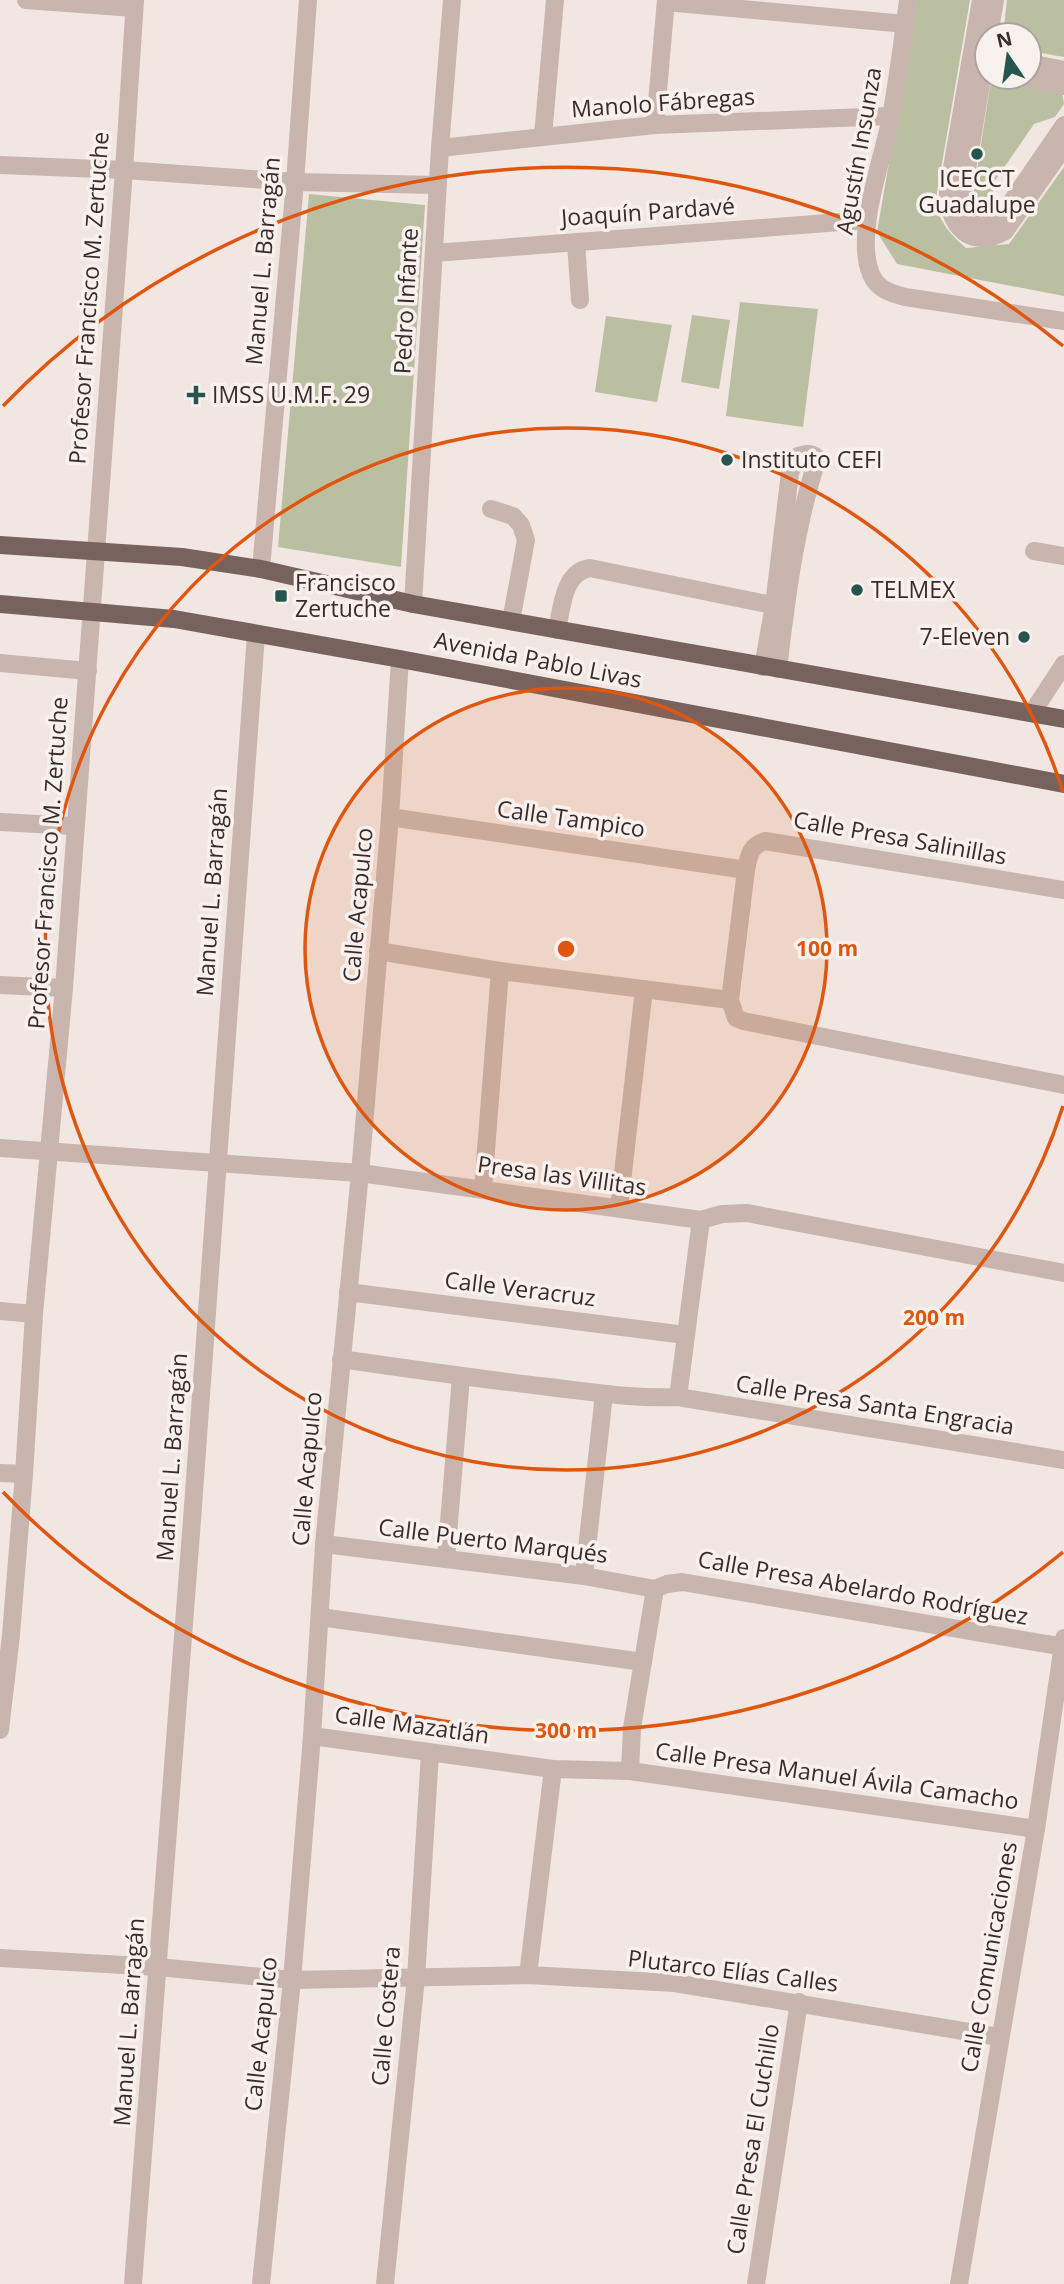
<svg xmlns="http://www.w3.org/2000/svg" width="1064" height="2284" font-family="'Open Sans',sans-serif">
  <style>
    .green { fill: #bbbfa2 }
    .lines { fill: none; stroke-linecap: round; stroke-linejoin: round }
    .minor { stroke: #c8b5ae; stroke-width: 18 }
    .major { stroke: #78625e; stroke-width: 18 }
    .ring { fill: none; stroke: #df570e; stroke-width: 3.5 }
    .poi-dot { fill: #25554e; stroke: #f9f1ee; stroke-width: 2.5 }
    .labels { text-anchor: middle; stroke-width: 7; stroke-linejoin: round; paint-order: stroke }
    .street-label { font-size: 23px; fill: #382d2c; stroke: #f9f1ee }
    .poi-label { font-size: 23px; fill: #382d2c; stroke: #f9f1ee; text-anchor: start }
    .centre { fill: #df570e; stroke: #f9f1ee; stroke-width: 3.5 }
    .ring-label { font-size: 21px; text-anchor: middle; font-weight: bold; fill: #df570e; stroke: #f9f1ee; stroke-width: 7; stroke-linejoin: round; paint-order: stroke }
  </style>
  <rect width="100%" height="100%" fill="#f1e6e1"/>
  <!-- green -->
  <g class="green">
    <path d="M917,0H970L935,204C941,224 951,235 966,248L1009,244L1064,167V296L897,264L877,232Z"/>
    <path d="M1007,0H1064V57L1029,51V35H1003Z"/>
    <path d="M1005,80L1057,88L1062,93L1064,104L1055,117L1034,124L992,185L996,207C989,213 982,214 974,209L972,203L990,86Z"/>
    <path d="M309,194L425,205L401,567L278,547Z"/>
    <path d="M740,302L818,309L803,427L726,416Z"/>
    <path d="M692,315L730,320L719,389L681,382Z"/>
    <path d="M606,316L672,325L657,402L595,392Z"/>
  </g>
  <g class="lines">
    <!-- minor -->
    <g class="minor">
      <path d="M26,0L134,8"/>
      <path d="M908,0C903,39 898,78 891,117C883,159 854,234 871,274C877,289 890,293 905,297L1064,321"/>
      <path d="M981,0L948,191C947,226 972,251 1005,231L1064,147"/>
      <path d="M666,2L905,24"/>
      <path d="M989,35L995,0"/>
      <path d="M987,47L963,194C963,210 970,220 986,223L1001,217L1064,125"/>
      <path d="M1029,63L1064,70"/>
      <path d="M1020,77L1064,86"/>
      <path d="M655,125L666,0"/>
      <path d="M543,136L555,0"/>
      <path d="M440,148L655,125L891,116"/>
      <path d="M0,165L124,170L295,182L437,185"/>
      <path d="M576,243L580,300"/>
      <path d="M434,253L867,220"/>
      <path d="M491,509L513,516L521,525L526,540L511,621"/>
      <path d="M1034,551L1064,556"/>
      <path d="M261,569L295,182L308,0"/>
      <path d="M413,604L440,148L452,0"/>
      <path d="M557,630C562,608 563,572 590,568L782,607"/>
      <path d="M0,663L88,671"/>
      <path d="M763,667L774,605L790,473L796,457C803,454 810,452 816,457V463C795,529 786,601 778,669"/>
      <path d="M1032,713L1064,664"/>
      <path d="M390,817L746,870"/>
      <path d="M0,822L75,826"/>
      <path d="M1064,890L765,841C750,846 749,855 746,870L730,1000L736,1018L743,1021L1064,1085"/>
      <path d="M378,951L500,971L730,1000"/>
      <path d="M0,985L64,988"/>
      <path d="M0,1148L360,1173L701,1220L722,1214L747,1213L1064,1273"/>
      <path d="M483,1189L500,971"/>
      <path d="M619,1208L644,989"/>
      <path d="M348,1292L685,1335"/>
      <path d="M0,1311L34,1314"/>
      <path d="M341,1359C410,1369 480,1379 549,1387C592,1392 635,1399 678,1397L1064,1460"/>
      <path d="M678,1397L701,1220"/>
      <path d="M0,1473L24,1474"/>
      <path d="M324,1544L584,1576L655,1589"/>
      <path d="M446,1559L461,1377"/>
      <path d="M584,1576L604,1394"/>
      <path d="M655,1589L667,1584L682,1582L1064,1647"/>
      <path d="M320,1617L643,1662"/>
      <path d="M0,1730L11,1635L24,1474L34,1314L64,988L124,170L135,0"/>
      <path d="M312,1736L553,1769L630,1771L1036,1829"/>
      <path d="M630,1771L632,1728L655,1589"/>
      <path d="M0,1958L158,1967L292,1980L528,1975L675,1983L999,2037"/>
      <path d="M528,1975L553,1769"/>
      <path d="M133,2284L192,1520L256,634"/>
      <path d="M261,2284L292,1980L312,1736L324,1544L360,1173L390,817L400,659"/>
      <path d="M385,2284L416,1978L430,1753"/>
      <path d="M756,2284L799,2002"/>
      <path d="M959,2284L1036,1829L1064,1638"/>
    </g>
    <!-- major -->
    <g class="major">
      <path d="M0,545L182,557L261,569L413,604L1064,719"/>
      <path d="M0,604L174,619L400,659L1064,784"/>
    </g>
  </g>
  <!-- distance rings -->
  <circle cx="566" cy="949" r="261" fill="#df570e" fill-opacity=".12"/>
  <g class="ring">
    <circle cx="566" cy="949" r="261"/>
    <path d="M1063 1106A521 521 0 1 1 1063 792"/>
    <path d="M1063 1552A782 782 0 0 1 3 1492M3 406A782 782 0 0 1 1063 346"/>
  </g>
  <!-- markers -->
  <g class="poi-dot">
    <circle cx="977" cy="154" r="7"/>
    <path d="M192.5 384.5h7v7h7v7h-7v7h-7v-7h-7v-7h7z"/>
    <circle cx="727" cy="460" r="7"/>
    <circle cx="857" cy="590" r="7"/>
    <rect x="274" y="589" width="14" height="14" rx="3.5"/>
    <circle cx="1024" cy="637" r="7"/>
  </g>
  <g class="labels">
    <!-- street labels -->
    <g class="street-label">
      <text transform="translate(663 103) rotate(-4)" y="8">Manolo Fábregas</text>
      <text transform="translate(859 151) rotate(-80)" y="8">Agustín Insunza</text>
      <text transform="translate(648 212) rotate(-4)" y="8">Joaquín Pardavé</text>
      <text transform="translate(263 261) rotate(-85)" y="8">Manuel L. Barragán</text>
      <text transform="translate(89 298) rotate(-86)" y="8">Profesor Francisco M. Zertuche</text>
      <text transform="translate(406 301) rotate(-87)" y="8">Pedro Infante</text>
      <text transform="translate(538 660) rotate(11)" y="8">Avenida Pablo Livas</text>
      <text transform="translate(571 819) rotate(8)" y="8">Calle Tampico</text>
      <text transform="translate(900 838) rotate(10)" y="8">Calle Presa Salinillas</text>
      <text transform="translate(48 863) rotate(-86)" y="8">Profesor Francisco M. Zertuche</text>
      <text transform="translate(212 892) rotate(-86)" y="8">Manuel L. Barragán</text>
      <text transform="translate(358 905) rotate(-85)" y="8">Calle Acapulco</text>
      <text transform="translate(562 1176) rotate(8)" y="8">Presa las Villitas</text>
      <text transform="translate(520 1289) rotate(7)" y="8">Calle Veracruz</text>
      <text transform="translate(875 1405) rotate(9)" y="8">Calle Presa Santa Engracia</text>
      <text transform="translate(172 1457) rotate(-86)" y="8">Manuel L. Barragán</text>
      <text transform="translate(307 1469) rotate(-85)" y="8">Calle Acapulco</text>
      <text transform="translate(493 1541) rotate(7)" y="8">Calle Puerto Marqués</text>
      <text transform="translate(863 1588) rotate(10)" y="8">Calle Presa Abelardo Rodríguez</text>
      <text transform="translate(412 1725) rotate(8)" y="8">Calle Mazatlán</text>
      <text transform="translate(837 1776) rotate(8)" y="8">Calle Presa Manuel Ávila Camacho</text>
      <text transform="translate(989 1957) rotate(-80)" y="8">Calle Comunicaciones</text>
      <text transform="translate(733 1971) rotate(7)" y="8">Plutarco Elías Calles</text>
      <text transform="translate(386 2016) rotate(-85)" y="8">Calle Costera</text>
      <text transform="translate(129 2022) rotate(-86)" y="8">Manuel L. Barragán</text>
      <text transform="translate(261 2034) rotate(-84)" y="8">Calle Acapulco</text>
      <text transform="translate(753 2139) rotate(-81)" y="8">Calle Presa El Cuchillo</text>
    </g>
    <!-- poi labels -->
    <g class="poi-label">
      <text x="977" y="187" text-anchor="middle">ICECCT<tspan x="977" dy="26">Guadalupe</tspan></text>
      <text x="212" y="403">IMSS U.M.F. 29</text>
      <text x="741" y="468">Instituto CEFI</text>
      <text x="295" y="591">Francisco<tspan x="295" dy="26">Zertuche</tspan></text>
      <text x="871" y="598">TELMEX</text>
      <text x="1010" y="645" text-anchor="end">7-Eleven</text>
    </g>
  </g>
  <circle cx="566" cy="949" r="10" class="centre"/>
  <g class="ring-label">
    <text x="827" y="956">100 m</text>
    <text x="934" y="1325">200 m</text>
    <text x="566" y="1738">300 m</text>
  </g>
  <!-- north arrow -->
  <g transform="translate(1008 56) rotate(347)"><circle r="33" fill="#f9f1ee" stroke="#aca3a0" stroke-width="2"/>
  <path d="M0-5L12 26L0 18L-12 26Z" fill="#25554e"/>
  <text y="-10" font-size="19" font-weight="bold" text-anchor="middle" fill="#382d2c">N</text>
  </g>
</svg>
